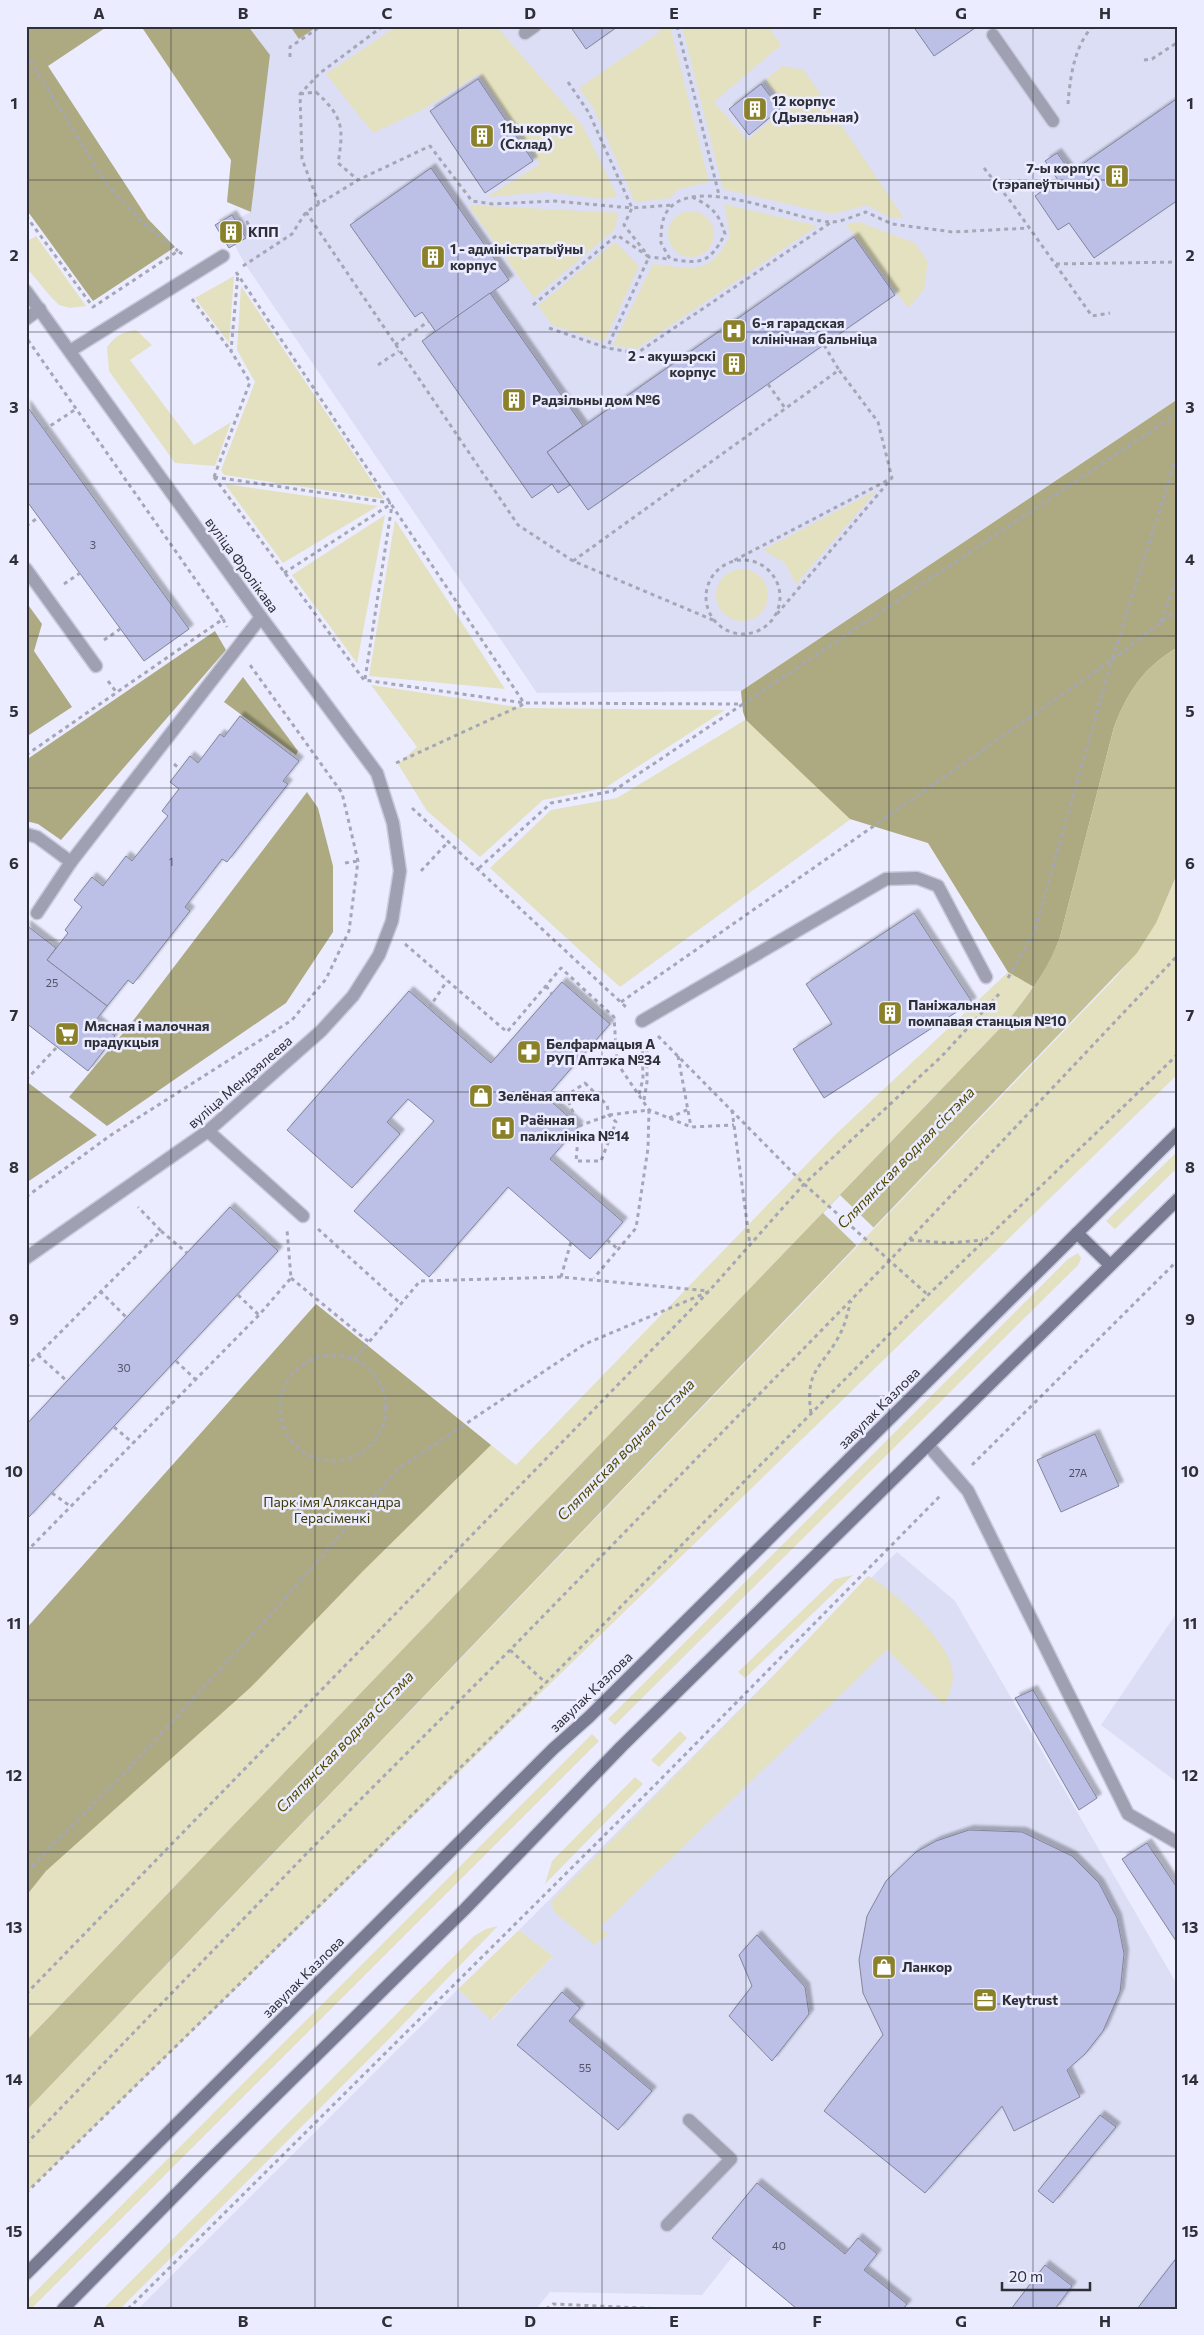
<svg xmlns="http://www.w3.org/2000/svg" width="1204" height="2335" font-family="Commissioner,sans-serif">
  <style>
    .built { fill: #dcdef6 }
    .green { fill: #e4e1c0 }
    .forest { fill: #adaa82 }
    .water { fill: #c3c097 }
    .pier { fill: #ebecff }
    .building { fill: #bcbfe6; stroke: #838599; filter: url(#shadow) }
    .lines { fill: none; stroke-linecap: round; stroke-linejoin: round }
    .service-casing { stroke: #c9cadb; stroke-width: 15 }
    .minor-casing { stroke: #c9cadb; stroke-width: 15 }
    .secondary-casing { stroke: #c9cadb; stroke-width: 15 }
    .path { stroke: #a6a7b6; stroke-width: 3; stroke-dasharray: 4 4; stroke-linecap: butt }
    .service { stroke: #9fa0b1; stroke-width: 12 }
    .minor { stroke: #9fa0b1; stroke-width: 12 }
    .secondary { stroke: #797b93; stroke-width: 12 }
    .grid { fill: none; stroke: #2e2f37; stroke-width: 1; stroke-opacity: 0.55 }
    .labels { text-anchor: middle; stroke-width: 5; stroke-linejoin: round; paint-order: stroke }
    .number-label { font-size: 11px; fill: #525363 }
    .poi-label { font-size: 14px; font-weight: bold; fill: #2e2f37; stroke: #ebecff; text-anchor: start }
    .street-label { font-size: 14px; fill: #2e2f37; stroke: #ebecff }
    .park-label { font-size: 14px; fill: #3f3a06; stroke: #ebecff }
    .water-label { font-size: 15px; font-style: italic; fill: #514a01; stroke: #ebecff }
    .neatline { fill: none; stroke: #2e2f37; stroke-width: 2 }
    .grid-label { font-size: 16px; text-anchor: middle; font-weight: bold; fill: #2e2f37 }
  </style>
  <defs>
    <filter id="shadow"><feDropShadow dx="4.5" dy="-4.5" stdDeviation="1" flood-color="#0004"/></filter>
  </defs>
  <rect width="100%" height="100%" fill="#ebecff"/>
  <!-- built -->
  <g class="built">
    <path d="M248,26H1178V399L741,691L537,693L245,264L234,244L246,238L235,220L251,212L270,56Z"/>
    <path d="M897,1552L955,1601L1178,1986V2309H797L733,2256L702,2295L550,2292L536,2309H138L458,1989L492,2020L553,1956L519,1930Z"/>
    <path d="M1178,1611V1783L1101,1725Z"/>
  </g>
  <!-- green -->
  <g class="green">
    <path d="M397,26H496L583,126L617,196L604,199L546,192L487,197L540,164L479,74L422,110L373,133L326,74Z"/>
    <path d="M657,26H670L709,182L679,189L670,198L635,202L593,107L579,88L660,32Z"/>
    <path d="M682,26H768L781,45L714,102L747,140L787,107L765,80L783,66L804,70L904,218H891L867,205L832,214L723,189Z"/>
    <path d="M724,204L817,226L636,349L613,345L653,264C693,268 710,277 730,235Z"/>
    <path d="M468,205L619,213L614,230L534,298Z"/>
    <circle cx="691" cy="234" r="23"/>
    <path d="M859,222L915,243L928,262L924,290L908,308L846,224Z"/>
    <path d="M36,236L86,306L70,308L59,305L51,297L26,267V242Z"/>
    <path d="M615,242L639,266L604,342L552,325L538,306Z"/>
    <path d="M234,276L229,343L195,298Z"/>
    <path d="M241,286L384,499L224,475L221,470L255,382L237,350Z"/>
    <path d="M136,330L152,345L130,360L194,445L231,422L215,466L175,463L109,371L107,347C115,336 122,332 136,330Z"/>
    <path d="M1178,399V647C1144,667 1128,691 1114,727L1060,937L1034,987L1009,1019L26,2041V1629L316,1304L516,1465L834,1136L1008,972L928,843L851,819L620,987L490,868L551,810L617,798L745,720L741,691Z"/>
    <path d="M225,484L378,506L283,563Z"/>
    <path d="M877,490L796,584L785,563L763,550Z"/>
    <path d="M385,515L357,663L292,575Z"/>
    <path d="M395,520L505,689L369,676Z"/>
    <circle cx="742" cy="595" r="26"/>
    <path d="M371,685L524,708L725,710L605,788L543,800L480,857L427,811L398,764L417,747Z"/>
    <path d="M1178,872V1074L26,2193V2111L1114,979C1142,947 1162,913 1178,872Z"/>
    <path d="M1178,1151V1167L1115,1229L1106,1221Z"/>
    <path d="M1078,1253L1081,1258L1079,1264L615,1725L608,1719L1068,1259Z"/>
    <path d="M853,1575L745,1678L738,1672L835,1579Z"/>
    <path d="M868,1576C893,1589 947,1640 952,1668C955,1682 950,1693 944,1705L887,1650L600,1927L608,1935L594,1945L553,1911L552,1901L772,1677Z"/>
    <path d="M680,1731L687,1738L659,1767L651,1760Z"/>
    <path d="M592,1734L599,1741L31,2309H26V2301Z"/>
    <path d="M635,1777L643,1784L545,1884L552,1861Z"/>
    <path d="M498,1926L387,2041L120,2309H103L474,1936L486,1929Z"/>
    <path d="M519,1930L553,1956L491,2020L458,1989Z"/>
  </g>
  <!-- forest -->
  <g class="forest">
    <path d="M26,26H108L48,66L148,219L175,247L93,301L26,209Z"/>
    <path d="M141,26H248L270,55L251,212L227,202L231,160Z"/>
    <path d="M290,26H318L299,39Z"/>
    <path d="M1178,399V647C1144,667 1128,691 1114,727L1060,937L1050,963L1034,987L1008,972L928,843L850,819L746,720L743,712L741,691Z"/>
    <path d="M26,602L42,624L34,651L72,707L26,737Z"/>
    <path d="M215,631L226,650L61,840L38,824L26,821V760Z"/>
    <path d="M243,677L298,751L296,755L224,702Z"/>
    <path d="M307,792L318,808L333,866V932L286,1003L107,1126L69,1097L129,1026Z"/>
    <path d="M26,1081L97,1135L26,1183Z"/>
    <path d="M316,1304L491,1445L362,1572L251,1687L46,1871L26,1896V1629Z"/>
  </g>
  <!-- water -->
  <path class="water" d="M1178,647V872L1156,923L1137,953L26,2111V2041L1009,1019C1030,993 1048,969 1060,937L1114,727C1128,691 1144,667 1178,647Z"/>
  <!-- pier -->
  <path class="pier" d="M840,1195L874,1228L857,1246L823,1213Z"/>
  <!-- building -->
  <g class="building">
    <path d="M570,26H616L617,27L586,49Z"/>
    <path d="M913,26H978L934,56Z"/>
    <path d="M478,79L533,161L485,193L430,111Z"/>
    <path d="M761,84L780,109L749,135L729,109Z"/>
    <path d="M1178,98V200L1094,258L1069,223L1058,230L1035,196L1058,180L1045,161L1057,153L1071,172Z"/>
    <path d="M431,168L509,280L436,332L422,312L415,317L350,225Z"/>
    <path d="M232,215L246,238L229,248L215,225Z"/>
    <path d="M854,237L895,295L588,510L547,452Z"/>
    <path d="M490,293L583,426L547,452L570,485L558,493L552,484L532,498L422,341Z"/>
    <path d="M26,405L189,629L144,661L26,500Z"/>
    <path d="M240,716L299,761L283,781L288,784L227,862L222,859L185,907L190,911L161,948L133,984L128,980L107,1006L47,960L68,933L65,930L82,907L74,900L92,877L103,886L126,856L132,861L168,816L162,811L179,789L170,782L190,756L198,763L220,734L224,737Z"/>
    <path d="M914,913L972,1002L824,1098L793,1049L832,1024L806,984Z"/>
    <path d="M26,925L56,948L47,960L107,1006L96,1020L115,1036L88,1071L26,1023Z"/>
    <path d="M562,982L610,1024L546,1097L579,1126L550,1159L623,1222L590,1259L508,1187L429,1277L354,1211L434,1121L408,1099L387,1122L400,1134L352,1188L287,1130L409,991L491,1063Z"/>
    <path d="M230,1207L278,1251L28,1518L26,1516V1425Z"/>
    <path d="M1095,1434L1119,1486L1061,1512L1037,1460Z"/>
    <path d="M1033,1690L1097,1798L1079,1810L1015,1698Z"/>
    <path d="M969,1830L1022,1832L1072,1856L1099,1883L1117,1918L1124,1954L1120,1992L1103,2031L1085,2054L1067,2070L1080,2097L1014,2131L1002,2106L925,2193L824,2111L883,2035L863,1993L859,1960L867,1916L886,1881L916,1852L936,1841Z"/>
    <path d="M1147,1843L1178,1889V1944L1122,1859Z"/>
    <path d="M757,1935L805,1987L809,2014L772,2061L729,2016L752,1986L739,1955Z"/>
    <path d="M562,1992L580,2008L569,2021L652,2091L618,2130L517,2045Z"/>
    <path d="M1100,2115L1116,2127L1053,2203L1038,2191Z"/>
    <path d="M757,2183L845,2254L858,2238L877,2254L864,2270L907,2304L903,2309H797L712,2238Z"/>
    <path d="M1178,2256V2309H1137Z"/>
    <path d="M1045,2265L1072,2286L1055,2309H1011Z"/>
  </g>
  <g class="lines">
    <defs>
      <g id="service">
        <path d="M525,33L535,26"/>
        <path d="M993,35L1053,121"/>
        <path d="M26,319L40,309"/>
        <path d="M70,351L223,256"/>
        <path d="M26,569L96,666"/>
        <path d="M26,834L37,837L71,862L261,617"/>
        <path d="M37,913L71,862"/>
        <path d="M642,1021L886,879L917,878L938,886L986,977"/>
        <path d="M208,1131L303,1216"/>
        <path d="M928,1445L968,1491L1128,1814L1178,1843"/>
        <path d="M667,2225L731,2159L689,2120"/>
      </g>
      <path id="minor" d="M26,291L261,617L377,773L393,823L400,871L392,921L379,955L353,996L321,1031L208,1131L26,1258"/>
      <g id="secondary">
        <path d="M1077,1233L1110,1265"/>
        <path d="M26,2274L553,1749L589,1717L1178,1133"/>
        <path d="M63,2309L198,2172L465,1909L621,1747L1178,1199"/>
      </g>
    </defs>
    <!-- service casing -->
    <use href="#service" class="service-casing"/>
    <!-- minor casing -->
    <use href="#minor" class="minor-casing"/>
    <!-- secondary casing -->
    <use href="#secondary" class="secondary-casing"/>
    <!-- path -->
    <g class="path">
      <path d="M677,26L719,195"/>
      <path d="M26,54L108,186L140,220L178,251"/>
      <path d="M290,57V47L321,26"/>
      <path d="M1144,60L1152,59L1178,42"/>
      <path d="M568,82L589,113L632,208L672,205"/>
      <path d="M300,94L316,92C343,117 344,127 338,163L358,180"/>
      <path d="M1068,104C1070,78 1074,46 1093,26"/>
      <path d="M984,168L1011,202L1092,316L1110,313"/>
      <path d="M692,197C711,206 719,213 725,234C709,264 701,264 670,259L661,243C661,233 661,222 666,213C691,171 793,220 830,222C840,223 856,215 866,212L892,224L953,232L1029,228"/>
      <path d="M319,204L302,159L300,94L320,73L383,26"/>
      <path d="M306,212L518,525L573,561L713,620"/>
      <path d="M26,216L93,307L178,251L184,255"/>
      <path d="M239,226L247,222L255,236"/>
      <path d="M1056,264L1178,262"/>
      <path d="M243,266L292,234L306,212L358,180L430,146L472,201L493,204L554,201L632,208L624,225L649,257L670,259"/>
      <path d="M236,272L524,703"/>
      <path d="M192,299L231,351"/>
      <path d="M533,305L617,235L649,257L607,348"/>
      <path d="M549,328L607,348L637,353L830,223"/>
      <path d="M395,345L429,321"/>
      <path d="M824,345L839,370"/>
      <path d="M378,365L399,351"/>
      <path d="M768,384L785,408"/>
      <path d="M44,430L76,409"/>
      <path d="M214,477L364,680L525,703L743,704L1178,413"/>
      <path d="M214,477L250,382L231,351L238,273"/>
      <path d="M214,477L391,503"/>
      <path d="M26,526L39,517"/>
      <circle cx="743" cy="597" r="37"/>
      <path d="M573,561L839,370L878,422L892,478L733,561"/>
      <path d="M284,573L391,504"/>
      <path d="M64,584L80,573"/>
      <path d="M777,614L891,479"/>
      <path d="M223,619L227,627"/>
      <path d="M1161,622L1178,575"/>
      <path d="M104,640L120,629"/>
      <path d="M365,679L392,505"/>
      <path d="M108,681L117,693"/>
      <path d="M26,755L223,619L28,340"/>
      <path d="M396,763L524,704"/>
      <path d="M174,764L180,769"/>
      <path d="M412,808L627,1008"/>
      <path d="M345,863L358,861"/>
      <path d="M479,868L551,803L613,791L743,704"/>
      <path d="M421,871L449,841"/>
      <path d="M405,944L507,1032L561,968L614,1017L617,1063L649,1110L691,1127L734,1125"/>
      <path d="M1008,978L1034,933L1112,660L1178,609"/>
      <path d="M546,986L552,994"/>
      <path d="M621,1002L1112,660L1178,452"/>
      <path d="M429,1008L447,981"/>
      <path d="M658,1036L804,1184L928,1295"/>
      <path d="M678,1056L691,1127"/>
      <path d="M26,1080L57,1047"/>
      <path d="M585,1083L607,1105L609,1115L616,1122L601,1161H576L579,1126L566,1096Z"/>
      <path d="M639,1094L643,1079L642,1042"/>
      <path d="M644,1100L647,1082V1041"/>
      <path d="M732,1110L750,1245"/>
      <path d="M669,1118L689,1109"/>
      <path d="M579,1126L609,1115L649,1110L648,1148L636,1228L594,1278"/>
      <path d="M26,1197L111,1135L292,1020L326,979L349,931L358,861L342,793L250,665"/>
      <path d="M318,1229L401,1304"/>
      <path d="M161,1231L187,1253"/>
      <path d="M607,1240L618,1249"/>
      <path d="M910,1240L948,1243L983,1240"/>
      <path d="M561,1277L571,1242"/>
      <path d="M291,1278L369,1342"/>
      <path d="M100,1291L127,1318"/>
      <path d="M238,1295L259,1315"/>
      <path d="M38,1355L67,1381"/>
      <circle cx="333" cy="1408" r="53"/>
      <path d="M354,1360L420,1281L561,1277L709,1291"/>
      <path d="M176,1361L195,1379"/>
      <path d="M26,1367L161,1231L138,1207"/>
      <path d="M811,1413C804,1367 825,1367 842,1330C846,1321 848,1311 851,1301"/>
      <path d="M114,1427L133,1443"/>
      <path d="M972,1465L1178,1260"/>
      <path d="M52,1493L70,1506"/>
      <path d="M26,1552L259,1315L291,1278L287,1230"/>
      <path d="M510,1650L546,1683"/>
      <path d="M26,1872L131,1766L274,1611L398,1469L585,1344L708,1292"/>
      <path d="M26,1994L709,1291L804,1184L942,1056L999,994"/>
      <path d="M26,2144L310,1850L510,1650L890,1260L1178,955"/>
      <path d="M26,2193L515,1714L928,1295L1178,1054"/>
      <path d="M128,2309L656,1784L942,1494"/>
      <path d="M546,2309L553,2304L664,2309"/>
    </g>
    <!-- service -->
    <use href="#service" class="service"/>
    <!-- minor -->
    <use href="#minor" class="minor"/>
    <!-- secondary -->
    <use href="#secondary" class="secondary"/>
  </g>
  <!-- grid -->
  <path class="grid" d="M171,26V2309M315,26V2309M458,26V2309M602,26V2309M746,26V2309M889,26V2309M1033,26V2309M26,180H1178M26,332H1178M26,484H1178M26,636H1178M26,788H1178M26,940H1178M26,1092H1178M26,1244H1178M26,1396H1178M26,1548H1178M26,1700H1178M26,1852H1178M26,2004H1178M26,2156H1178"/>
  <!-- icons -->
  <defs>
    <symbol id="building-square" viewBox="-11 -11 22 22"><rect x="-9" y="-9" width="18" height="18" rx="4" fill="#8a8128" stroke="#ebecff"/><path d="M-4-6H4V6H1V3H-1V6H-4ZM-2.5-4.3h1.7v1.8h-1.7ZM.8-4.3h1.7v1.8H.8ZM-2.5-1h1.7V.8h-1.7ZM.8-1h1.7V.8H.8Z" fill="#fff"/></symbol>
    <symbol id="hospital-square" viewBox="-11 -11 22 22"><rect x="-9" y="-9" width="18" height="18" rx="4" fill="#8a8128" stroke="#ebecff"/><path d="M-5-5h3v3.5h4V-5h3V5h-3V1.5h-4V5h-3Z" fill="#fff"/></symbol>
    <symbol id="supermarket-square" viewBox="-11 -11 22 22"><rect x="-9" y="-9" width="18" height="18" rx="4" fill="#8a8128" stroke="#ebecff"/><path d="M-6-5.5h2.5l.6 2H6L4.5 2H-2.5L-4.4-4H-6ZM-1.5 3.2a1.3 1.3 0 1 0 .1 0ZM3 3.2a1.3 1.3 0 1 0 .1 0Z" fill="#fff"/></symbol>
    <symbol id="pharmacy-square" viewBox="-11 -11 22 22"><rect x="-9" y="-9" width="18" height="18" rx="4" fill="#8a8128" stroke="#ebecff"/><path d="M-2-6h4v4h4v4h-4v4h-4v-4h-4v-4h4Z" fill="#fff"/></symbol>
    <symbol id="shop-square" viewBox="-11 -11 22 22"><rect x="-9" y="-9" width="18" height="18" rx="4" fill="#8a8128" stroke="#ebecff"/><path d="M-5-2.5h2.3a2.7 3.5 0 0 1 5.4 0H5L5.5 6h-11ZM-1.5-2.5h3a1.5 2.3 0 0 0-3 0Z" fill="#fff"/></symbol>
    <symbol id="office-square" viewBox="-11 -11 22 22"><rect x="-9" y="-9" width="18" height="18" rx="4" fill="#8a8128" stroke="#ebecff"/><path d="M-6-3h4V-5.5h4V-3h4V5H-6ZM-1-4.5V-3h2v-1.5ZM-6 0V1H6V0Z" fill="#fff"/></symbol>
  </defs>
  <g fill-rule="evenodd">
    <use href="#building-square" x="741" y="95" width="28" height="28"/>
    <use href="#building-square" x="468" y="122" width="28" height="28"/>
    <use href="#building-square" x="1103" y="162" width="28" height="28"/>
    <use href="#building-square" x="217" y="218" width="28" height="28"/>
    <use href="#building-square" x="419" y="243" width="28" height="28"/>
    <use href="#hospital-square" x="720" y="317" width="28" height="28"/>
    <use href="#building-square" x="720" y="350" width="28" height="28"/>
    <use href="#building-square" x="500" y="386" width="28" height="28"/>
    <use href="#building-square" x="876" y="999" width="28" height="28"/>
    <use href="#supermarket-square" x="53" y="1020" width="28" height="28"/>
    <use href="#pharmacy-square" x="515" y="1038" width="28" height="28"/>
    <use href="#shop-square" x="467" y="1082" width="28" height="28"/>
    <use href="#hospital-square" x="489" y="1114" width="28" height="28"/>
    <use href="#shop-square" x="870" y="1953" width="28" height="28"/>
    <use href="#office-square" x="971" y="1986" width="28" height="28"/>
  </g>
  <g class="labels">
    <!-- number labels -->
    <g class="number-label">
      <text x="93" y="549">3</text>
      <text x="171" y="866">1</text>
      <text x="52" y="987">25</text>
      <text x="124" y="1372">30</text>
      <text x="1078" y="1477">27А</text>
      <text x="585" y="2072">55</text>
      <text x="779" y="2250">40</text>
    </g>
    <!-- poi labels -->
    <g class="poi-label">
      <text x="772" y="106">12 корпус<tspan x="772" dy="16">(Дызельная)</tspan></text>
      <text x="500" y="133">11ы корпус<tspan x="500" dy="16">(Склад)</tspan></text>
      <text x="1100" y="173" text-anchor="end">7-ы корпус<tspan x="1100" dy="16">(тэрапеўтычны)</tspan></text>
      <text x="248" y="237">КПП</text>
      <text x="450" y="254">1 - адміністратыўны<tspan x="450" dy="16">корпус</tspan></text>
      <text x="752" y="328">6-я гарадская<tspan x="752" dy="16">клінічная бальніца</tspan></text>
      <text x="716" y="361" text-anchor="end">2 - акушэрскі<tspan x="716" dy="16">корпус</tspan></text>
      <text x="532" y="405">Радзільны дом №6</text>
      <text x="908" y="1010">Паніжальная<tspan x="908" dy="16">помпавая станцыя №10</tspan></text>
      <text x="84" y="1031">Мясная і малочная<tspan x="84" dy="16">прадукцыя</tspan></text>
      <text x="546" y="1049">Белфармацыя А<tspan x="546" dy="16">РУП Аптэка №34</tspan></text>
      <text x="498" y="1101">Зелёная аптека</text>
      <text x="520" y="1125">Раённая<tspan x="520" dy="16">паліклініка №14</tspan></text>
      <text x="902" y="1972">Ланкор</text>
      <text x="1002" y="2005">Keytrust</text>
    </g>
    <!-- street labels -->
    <g class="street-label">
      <text transform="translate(242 565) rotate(54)" y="5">вуліца Фролікава</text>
      <text transform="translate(240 1082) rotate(-41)" y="5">вуліца Мендзялеева</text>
      <text transform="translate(879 1408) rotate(-45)" y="5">завулак Казлова</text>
      <text transform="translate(591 1692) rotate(-44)" y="5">завулак Казлова</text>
      <text transform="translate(303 1977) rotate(-45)" y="5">завулак Казлова</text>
    </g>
    <!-- park labels -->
    <g class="park-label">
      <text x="332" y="1507">Парк імя Аляксандра<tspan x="332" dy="16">Герасіменкі</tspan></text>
    </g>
    <!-- water labels -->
    <g class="water-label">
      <text transform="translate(906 1158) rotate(-46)" y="5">Сляпянская водная сістэма</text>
      <text transform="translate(626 1450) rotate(-46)" y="5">Сляпянская водная сістэма</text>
      <text transform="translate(345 1742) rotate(-46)" y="5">Сляпянская водная сістэма</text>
    </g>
  </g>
  <!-- border -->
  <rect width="1204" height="2335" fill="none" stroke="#ebecff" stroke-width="55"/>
  <!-- scale -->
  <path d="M1002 2282v8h88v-8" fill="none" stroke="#2e2f37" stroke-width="2.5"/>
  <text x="1009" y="2282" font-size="15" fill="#2e2f37" stroke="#ebecff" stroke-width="4" paint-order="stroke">20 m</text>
  <rect x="28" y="28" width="1148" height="2280" class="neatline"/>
  <g class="grid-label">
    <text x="99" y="19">A</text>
    <text x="243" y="19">B</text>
    <text x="387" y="19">C</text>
    <text x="530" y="19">D</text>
    <text x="674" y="19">E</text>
    <text x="817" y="19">F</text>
    <text x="961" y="19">G</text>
    <text x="1105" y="19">H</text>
    <text x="14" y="109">1</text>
    <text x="1190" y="109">1</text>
    <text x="14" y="261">2</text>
    <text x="1190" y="261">2</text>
    <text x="14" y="413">3</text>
    <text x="1190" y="413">3</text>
    <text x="14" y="565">4</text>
    <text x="1190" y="565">4</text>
    <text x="14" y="717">5</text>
    <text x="1190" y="717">5</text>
    <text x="14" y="869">6</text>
    <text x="1190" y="869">6</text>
    <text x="14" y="1021">7</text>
    <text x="1190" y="1021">7</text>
    <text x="14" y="1173">8</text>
    <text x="1190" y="1173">8</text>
    <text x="14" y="1325">9</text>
    <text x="1190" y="1325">9</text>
    <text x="14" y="1477">10</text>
    <text x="1190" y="1477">10</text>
    <text x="14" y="1629">11</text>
    <text x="1190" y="1629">11</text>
    <text x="14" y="1781">12</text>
    <text x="1190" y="1781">12</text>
    <text x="14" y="1933">13</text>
    <text x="1190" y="1933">13</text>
    <text x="14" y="2085">14</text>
    <text x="1190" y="2085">14</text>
    <text x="14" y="2237">15</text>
    <text x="1190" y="2237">15</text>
    <text x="99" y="2327">A</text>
    <text x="243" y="2327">B</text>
    <text x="387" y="2327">C</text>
    <text x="530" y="2327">D</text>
    <text x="674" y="2327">E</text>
    <text x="817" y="2327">F</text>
    <text x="961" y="2327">G</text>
    <text x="1105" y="2327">H</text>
  </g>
</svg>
